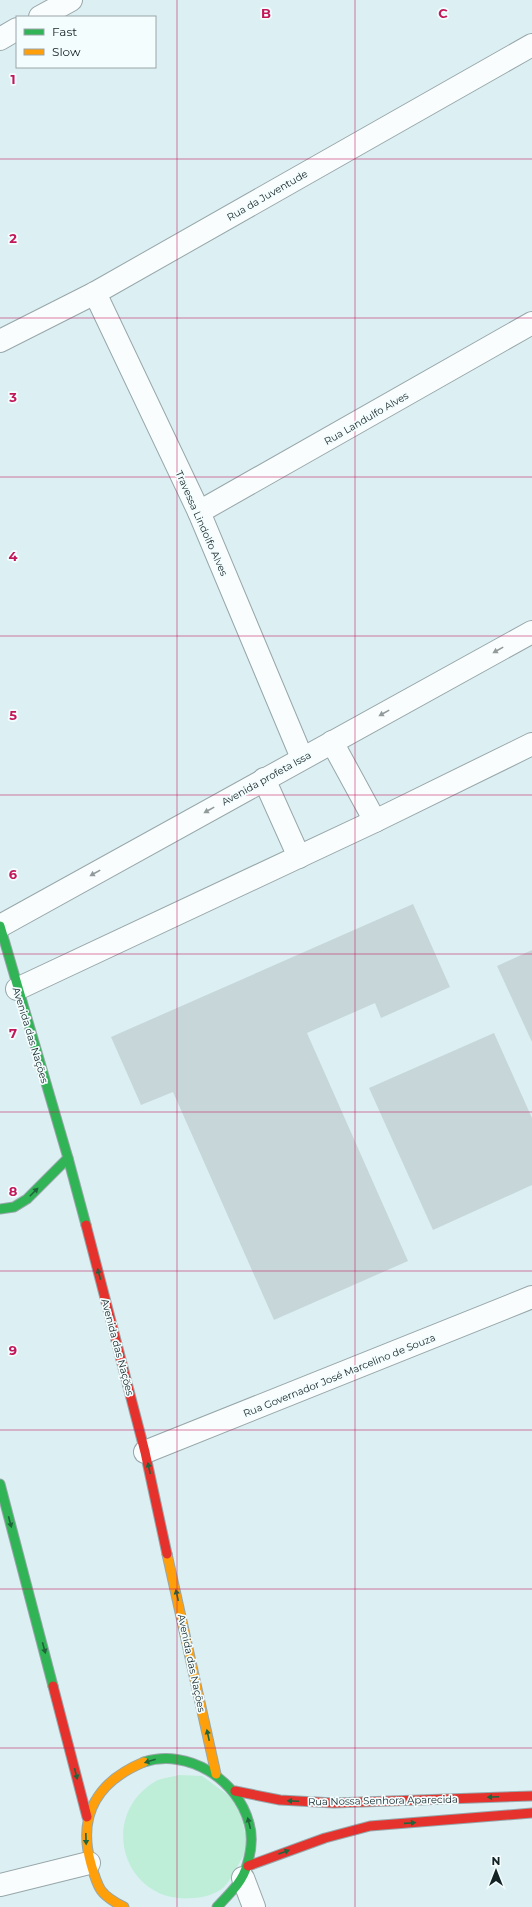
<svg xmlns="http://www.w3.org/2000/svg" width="532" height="1907" font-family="Montserrat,sans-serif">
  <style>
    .green { fill: #beeed8 }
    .building { fill: #c7d7d9 }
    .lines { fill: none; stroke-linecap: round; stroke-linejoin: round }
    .street-casing { stroke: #97a7aa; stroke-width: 24 }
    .fast-casing { stroke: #97a7aa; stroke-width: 11 }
    .slow-casing { stroke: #97a7aa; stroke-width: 11 }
    .jam-casing { stroke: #97a7aa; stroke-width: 11 }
    .street { stroke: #fafdfd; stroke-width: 22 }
    .fast { stroke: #30b455; stroke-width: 9 }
    .slow { stroke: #ff9f0a; stroke-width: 9 }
    .jam { stroke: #e5322d; stroke-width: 9 }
    .oneway { fill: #929b9c }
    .oneway2 { fill: #20643b }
    .grid { fill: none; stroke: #c2185b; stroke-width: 1; stroke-opacity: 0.55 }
    .labels { text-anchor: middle; stroke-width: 3.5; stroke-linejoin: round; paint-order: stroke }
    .street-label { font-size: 10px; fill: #132326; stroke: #f4fdfe }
    .grid-label { font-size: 13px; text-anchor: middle; font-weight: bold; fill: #c2185b; stroke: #f4fdfe; stroke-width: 3.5; stroke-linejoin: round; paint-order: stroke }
  </style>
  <rect width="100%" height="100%" fill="#dceff3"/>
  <!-- green -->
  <path class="green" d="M179,1775L202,1776L239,1803L248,1848C242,1857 230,1882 224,1887C216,1894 203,1898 193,1898C124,1905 96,1816 156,1781C162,1778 172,1777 179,1775Z"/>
  <!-- building -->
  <g class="building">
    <path d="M413,904L450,987L381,1018L375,1003L307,1033L408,1261L274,1320L173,1092L141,1105L111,1037Z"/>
    <path d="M532,950V1042L497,966Z"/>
    <path d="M494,1033L532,1118V1185L433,1230L369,1088Z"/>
  </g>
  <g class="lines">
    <defs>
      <g id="street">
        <path d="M40,17L71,0"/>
        <path d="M0,39L17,29"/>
        <path d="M95,293L199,512L302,758"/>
        <path d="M0,341L95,293L532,45"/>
        <path d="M199,512L532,323"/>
        <path d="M332,742L375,821"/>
        <path d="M264,779L299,857"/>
        <path d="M0,926L532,632"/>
        <path d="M17,989L375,821L532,744"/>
        <path d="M145,1452L532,1297"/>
        <path d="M243,1878L254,1907"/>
        <path d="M0,1885L89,1863"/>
      </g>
      <g id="fast">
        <path d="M0,926L68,1158L86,1225"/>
        <path d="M0,1209L14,1207L27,1199L68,1158"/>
        <path d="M0,1484L53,1686"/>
        <path d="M144,1762C188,1748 237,1779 249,1823C253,1836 251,1852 247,1865C243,1882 228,1895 217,1907"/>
      </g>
      <g id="slow">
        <path d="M167,1554L216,1774"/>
        <path d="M124,1907C100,1895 98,1889 91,1864C77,1815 98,1781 144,1762"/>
      </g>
      <g id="jam">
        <path d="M86,1225L145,1452L167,1554"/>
        <path d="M53,1686L87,1817"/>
        <path d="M235,1791L280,1800L334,1803L532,1796"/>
        <path d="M248,1866L325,1838L370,1826L532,1813"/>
      </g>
    </defs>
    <!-- street casing -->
    <use href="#street" class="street-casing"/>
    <!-- fast casing -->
    <use href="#fast" class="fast-casing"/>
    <!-- slow casing -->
    <use href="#slow" class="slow-casing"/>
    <!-- jam casing -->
    <use href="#jam" class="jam-casing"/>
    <!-- street -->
    <use href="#street" class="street"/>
    <!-- fast -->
    <use href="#fast" class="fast"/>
    <!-- slow -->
    <use href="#slow" class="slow"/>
    <!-- jam -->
    <use href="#jam" class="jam"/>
  </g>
  <!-- one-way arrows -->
  <defs><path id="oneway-solid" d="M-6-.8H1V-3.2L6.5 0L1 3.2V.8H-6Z"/></defs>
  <g class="oneway">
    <use href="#oneway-solid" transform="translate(498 650) rotate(151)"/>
    <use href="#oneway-solid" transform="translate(384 713) rotate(151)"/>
    <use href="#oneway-solid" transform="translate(209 810) rotate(151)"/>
    <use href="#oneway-solid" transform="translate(95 873) rotate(151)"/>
  </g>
  <g class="oneway2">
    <use href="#oneway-solid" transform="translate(34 1192) rotate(-45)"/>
    <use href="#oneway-solid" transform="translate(99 1274) rotate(-105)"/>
    <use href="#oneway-solid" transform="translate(149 1468) rotate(-102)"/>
    <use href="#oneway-solid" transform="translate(10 1522) rotate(75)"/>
    <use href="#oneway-solid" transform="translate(177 1595) rotate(-102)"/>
    <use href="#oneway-solid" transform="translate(44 1648) rotate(75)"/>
    <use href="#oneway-solid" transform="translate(208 1735) rotate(-102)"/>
    <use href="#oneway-solid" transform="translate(150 1761) rotate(162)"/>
    <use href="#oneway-solid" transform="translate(76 1774) rotate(76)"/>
    <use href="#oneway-solid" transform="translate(493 1797) rotate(177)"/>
    <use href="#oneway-solid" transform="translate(293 1801) rotate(-177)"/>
    <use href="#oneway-solid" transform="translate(249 1823) rotate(-104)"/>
    <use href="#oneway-solid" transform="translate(410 1823) rotate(-4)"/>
    <use href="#oneway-solid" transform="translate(86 1839) rotate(88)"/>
    <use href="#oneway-solid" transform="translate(284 1852) rotate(-20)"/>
  </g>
  <!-- grid -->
  <path class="grid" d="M177,0V1907M355,0V1907M0,159H532M0,318H532M0,477H532M0,636H532M0,795H532M0,954H532M0,1112H532M0,1271H532M0,1430H532M0,1589H532M0,1748H532"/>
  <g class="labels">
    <!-- street labels -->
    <g class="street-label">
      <text transform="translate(267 195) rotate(-30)" y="4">Rua da Juventude</text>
      <text transform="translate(366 418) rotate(-30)" y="4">Rua Landulfo Alves</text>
      <text transform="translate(202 523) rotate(66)" y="4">Travessa Lindolfo Alves</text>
      <text transform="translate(266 778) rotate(-29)" y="4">Avenida profeta Issa</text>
      <text transform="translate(31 1035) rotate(73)" y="4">Avenida das Nações</text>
      <text transform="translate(118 1347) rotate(75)" y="4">Avenida das Nações</text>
      <text transform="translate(339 1375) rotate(-22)" y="4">Rua Governador José Marcelino de Souza</text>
      <text transform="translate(192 1663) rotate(78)" y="4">Avenida das Nações</text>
      <text transform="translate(383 1800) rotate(-1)" y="4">Rua Nossa Senhora Aparecida</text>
    </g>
  </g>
  <g class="grid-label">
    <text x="266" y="18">B</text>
    <text x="443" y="18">C</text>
    <text x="13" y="84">1</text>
    <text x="13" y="243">2</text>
    <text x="13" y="402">3</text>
    <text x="13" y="561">4</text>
    <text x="13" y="720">5</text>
    <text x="13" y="879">6</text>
    <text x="13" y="1038">7</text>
    <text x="13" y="1196">8</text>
    <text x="13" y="1355">9</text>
  </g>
  <!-- legend -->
  <rect x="16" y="16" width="140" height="52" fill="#f4fdfe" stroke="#9aa6a8"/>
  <rect x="24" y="29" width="20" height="6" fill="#30b455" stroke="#9aa6a8"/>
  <text x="52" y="36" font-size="12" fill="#132326">Fast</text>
  <rect x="24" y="49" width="20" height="6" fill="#ff9f0a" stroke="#9aa6a8"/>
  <text x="52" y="56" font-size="12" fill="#132326">Slow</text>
  <!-- north arrow -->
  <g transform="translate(496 1871)" stroke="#f4fdfe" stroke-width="3" paint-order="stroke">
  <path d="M0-3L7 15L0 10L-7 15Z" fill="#132326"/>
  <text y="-6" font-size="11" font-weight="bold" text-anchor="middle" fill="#132326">N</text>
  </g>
</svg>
